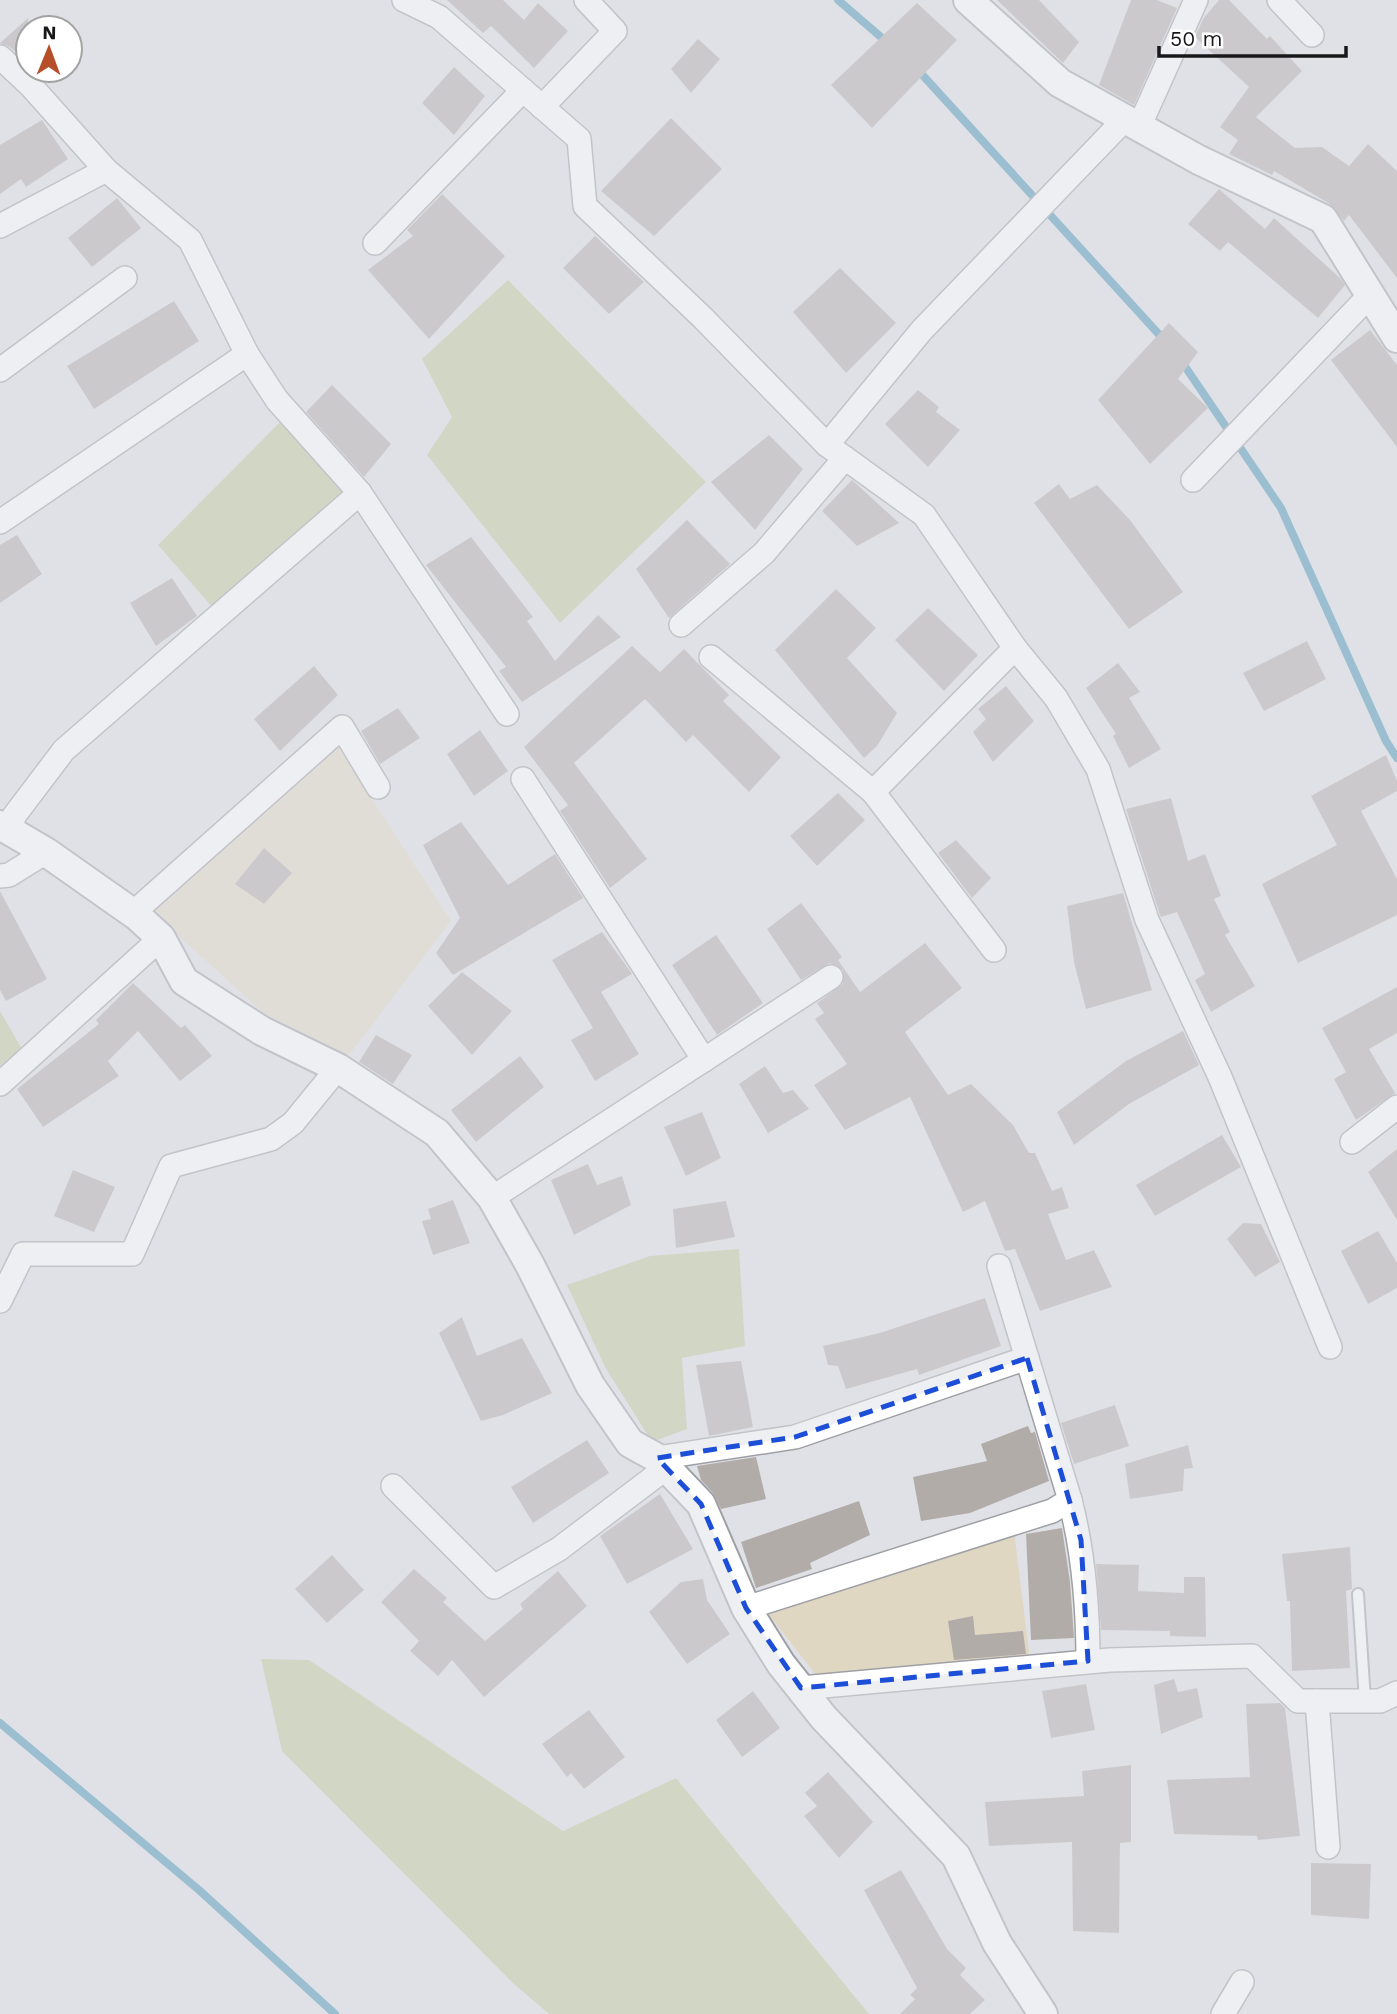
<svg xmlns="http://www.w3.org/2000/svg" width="1397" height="2014" font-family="'Work Sans',sans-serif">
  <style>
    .industrial { fill: #e0d7c2 }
    .green { fill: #c0c99c }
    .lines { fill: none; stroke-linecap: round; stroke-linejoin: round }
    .stream { stroke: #4895b7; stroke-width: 8 }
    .building { fill: #b2aca9 }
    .service-casing { stroke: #9fa0a6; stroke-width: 14 }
    .minor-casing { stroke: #9fa0a6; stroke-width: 26 }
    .tertiary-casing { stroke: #9fa0a6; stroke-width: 32 }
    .service { stroke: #fff; stroke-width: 10 }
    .minor { stroke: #fff; stroke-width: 23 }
    .tertiary { stroke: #fff; stroke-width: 28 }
    .marked { fill: none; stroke: #1d4ed8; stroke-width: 5; stroke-dasharray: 14 9; stroke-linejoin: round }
  </style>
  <rect width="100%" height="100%" fill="#e0e1e7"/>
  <!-- industrial -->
  <g class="industrial">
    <path d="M336,744L451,921L346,1059L265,1014L153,913Z"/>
    <path d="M1014,1531L1030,1660L819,1679L766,1611Z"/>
  </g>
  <!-- green -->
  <g class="green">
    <path d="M508,280L706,482L560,623L427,455L452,417L422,359Z"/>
    <path d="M280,422L346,493L214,609L158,545Z"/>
    <path d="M0,1011L22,1049L0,1066Z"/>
    <path d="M739,1249L745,1346L682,1358L687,1429L652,1442L605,1367L567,1285L650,1256Z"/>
    <path d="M261,1659L309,1660L563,1831L676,1778L869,2014H549L514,1984L282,1751Z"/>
  </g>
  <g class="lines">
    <!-- stream -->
    <g class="stream">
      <path d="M838,0L889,44"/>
      <path d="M917,69L1165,341"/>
      <path d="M1182,362L1281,508L1386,741L1397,758"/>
      <path d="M0,1723L199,1890L335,2014"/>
    </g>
  </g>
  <!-- building -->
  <g class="building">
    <path d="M447,0H503L524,20L538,3L568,31L534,68L491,26L483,33Z"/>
    <path d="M997,0H1039L1079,42L1063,63Z"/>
    <path d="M1131,0H1157L1177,8L1134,105L1099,85Z"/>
    <path d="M1219,0H1229L1267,39L1270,36L1302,71L1256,117L1295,148L1322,147L1349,166L1368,144L1397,171V278L1349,215L1344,221L1330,204L1274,171L1272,175L1229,154L1238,140L1220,127L1249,87L1195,37L1203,19Z"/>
    <path d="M917,3L957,40L872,128L831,85Z"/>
    <path d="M28,18V64L10,47L0,43Z"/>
    <path d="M698,39L720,59L691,93L671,69Z"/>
    <path d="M454,67L485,96L454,135L422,103Z"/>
    <path d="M671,118L722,169L654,236L601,191Z"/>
    <path d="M42,120L68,159L26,187L21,179L0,194V145Z"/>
    <path d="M1219,189L1265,229L1274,218L1340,278L1345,285L1318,318L1228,242L1220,251L1188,224Z"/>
    <path d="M442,194L505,256L429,339L368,270L413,236L407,230Z"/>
    <path d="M117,198L141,228L92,267L68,238Z"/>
    <path d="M595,236L644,282L609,314L563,268Z"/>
    <path d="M840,268L896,323L846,373L793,312Z"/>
    <path d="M174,301L199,341L94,409L67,366Z"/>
    <path d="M1169,323L1198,352L1178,379L1208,408L1150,464L1098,400Z"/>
    <path d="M1370,330L1397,365V447L1331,360Z"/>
    <path d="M332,385L391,444L364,477L306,412Z"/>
    <path d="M918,390L939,407L936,412L960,430L928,467L885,424Z"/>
    <path d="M769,435L803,469L755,530L711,482Z"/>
    <path d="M852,480L899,523L857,546L822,511Z"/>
    <path d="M1059,484L1070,499L1097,485L1130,520L1183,592L1129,629L1034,503Z"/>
    <path d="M687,520L730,564L669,618L636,569Z"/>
    <path d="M17,535L42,574L0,603V545Z"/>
    <path d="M471,537L533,617L527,621L555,661L598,615L621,637L522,702L499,671L506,667L426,565Z"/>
    <path d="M172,578L197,616L156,646L130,603Z"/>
    <path d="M836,589L876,628L847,658L897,713L877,746L864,758L775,650Z"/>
    <path d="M928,608L978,655L944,691L895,640Z"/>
    <path d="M1307,641L1326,679L1264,711L1243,673Z"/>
    <path d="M632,646L660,672L684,649L729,695L723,701L781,757L749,792L693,735L686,742L645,699L574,763L647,859L610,888L560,811L568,805L524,747Z"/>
    <path d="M1118,663L1140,692L1129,698L1161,749L1129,768L1113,736L1116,734L1086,688Z"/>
    <path d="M314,666L338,695L280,751L254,719Z"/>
    <path d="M1006,686L1034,721L993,762L973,732L986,719L978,709Z"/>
    <path d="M398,708L420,738L380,764L361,731Z"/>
    <path d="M480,730L508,771L474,796L447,754Z"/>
    <path d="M1386,755L1397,781V791L1361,811L1397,879V915L1298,963L1262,884L1337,845L1311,796Z"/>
    <path d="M838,793L865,820L817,866L790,836Z"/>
    <path d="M1171,798L1188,861L1205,854L1221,896L1214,899L1230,932L1225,935L1255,986L1211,1012L1195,980L1205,974L1177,912L1161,917L1160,915L1126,809Z"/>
    <path d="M461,822L508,885L555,854L583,898L453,975L436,953L460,918L423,845Z"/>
    <path d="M956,840L991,878L972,898L938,853Z"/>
    <path d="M264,848L292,873L264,904L235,884Z"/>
    <path d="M0,891L47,979L6,1001L0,990Z"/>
    <path d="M1123,893L1152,990L1086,1009L1074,962L1067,906Z"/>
    <path d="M801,903L842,957L838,960L860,992L925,943L962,988L905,1032L948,1095L971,1084L1013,1125L1029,1153H1035L1052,1191L1062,1187L1069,1208L1048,1214L1066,1260L1094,1250L1112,1287L1040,1311L1015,1249L1005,1251L985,1201L963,1212L910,1097L845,1130L814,1085L847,1064L815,1019L824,1013L817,1003L843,984V970L830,963L801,980L767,929Z"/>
    <path d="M602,932L632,974L601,992L639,1054L595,1081L571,1040L593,1028L552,960Z"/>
    <path d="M716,935L763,1003L717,1035L672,965Z"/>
    <path d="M462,972L512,1011L472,1055L428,1006Z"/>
    <path d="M133,983L181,1028L185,1025L212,1056L180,1081L138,1031L108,1061L119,1076L43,1127L17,1089L99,1024L96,1020Z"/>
    <path d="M1397,987V1033L1369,1049L1395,1093L1356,1120L1334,1079L1346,1072L1322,1028Z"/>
    <path d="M1183,1031L1199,1065L1129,1104L1074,1145L1057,1112L1126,1061Z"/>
    <path d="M376,1035L412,1055L393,1084L359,1062Z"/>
    <path d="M520,1056L544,1087L476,1142L451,1110Z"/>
    <path d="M765,1066L783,1093L793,1090L809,1109L768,1133L739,1084Z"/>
    <path d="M702,1112L721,1158L686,1176L664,1127Z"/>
    <path d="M1222,1135L1241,1167L1155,1216L1136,1185Z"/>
    <path d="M1397,1149V1220L1368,1172Z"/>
    <path d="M588,1164L597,1185L622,1176L631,1205L574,1235L551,1180Z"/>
    <path d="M73,1170L115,1187L94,1232L54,1216Z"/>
    <path d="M453,1200L470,1243L433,1255L422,1221L431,1219L428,1209Z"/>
    <path d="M726,1201L735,1237L676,1248L673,1209Z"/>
    <path d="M1243,1223L1261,1224L1280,1262L1255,1277L1227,1239Z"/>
    <path d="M1378,1231L1397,1263V1288L1368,1304L1341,1251Z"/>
    <path d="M985,1298L1001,1346L919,1375L917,1369L846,1389L838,1366L828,1365L823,1346L880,1333Z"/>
    <path d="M462,1317L477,1356L522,1338L552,1393L503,1415L481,1421L439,1333Z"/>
    <path d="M741,1361L753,1427L709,1436L696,1365Z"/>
    <path d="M1115,1405L1129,1446L1074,1464L1061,1423Z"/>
    <path d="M1028,1426L1031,1433L1035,1432L1049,1481L970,1513L921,1521L913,1477L987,1461L981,1444Z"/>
    <path d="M587,1440L609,1473L533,1523L511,1487Z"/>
    <path d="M1188,1445L1193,1468L1184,1469L1183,1491L1130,1499L1125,1464Z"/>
    <path d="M756,1457L766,1499L721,1509L713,1493L701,1480L697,1466Z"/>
    <path d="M660,1494L693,1549L627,1584L600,1536Z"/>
    <path d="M859,1501L870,1535L810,1563L812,1569L756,1588L741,1542Z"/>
    <path d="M1062,1528L1070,1582L1074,1638L1031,1640L1026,1534Z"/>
    <path d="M1350,1547L1352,1589L1346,1591L1350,1668L1292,1671L1290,1601H1287L1282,1554Z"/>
    <path d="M332,1555L364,1590L327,1623L295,1589Z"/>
    <path d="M1096,1564L1139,1565L1138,1591L1184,1593V1577H1205L1206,1637L1170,1636V1631L1101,1630Z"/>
    <path d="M414,1569L447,1598L443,1602L485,1641L523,1609L520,1604L558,1571L587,1606L484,1697L452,1660L438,1676L410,1651L419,1641L381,1602Z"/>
    <path d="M703,1579L707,1600L730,1634L687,1664L649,1612L681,1582Z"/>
    <path d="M973,1616L975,1635L1023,1631L1026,1654L954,1660L948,1621Z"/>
    <path d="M1174,1679L1178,1692L1197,1688L1203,1717L1161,1734L1154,1685Z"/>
    <path d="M1086,1684L1095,1730L1051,1738L1042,1691Z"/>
    <path d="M753,1691L780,1728L742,1757L716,1720Z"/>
    <path d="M1280,1703L1285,1708L1300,1836L1258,1840L1257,1836L1174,1834L1167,1780L1250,1777L1246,1704Z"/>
    <path d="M589,1710L625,1757L584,1789L571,1773L567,1777L542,1744Z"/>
    <path d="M1131,1765V1842L1120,1843L1119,1933L1073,1931L1072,1842L989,1846L985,1802L1084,1796L1082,1771Z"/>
    <path d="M828,1772L873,1822L839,1858L804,1816L817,1806L805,1793Z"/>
    <path d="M1311,1863L1371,1864L1369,1919L1311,1915Z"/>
    <path d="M901,1870L947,1949L966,1968L960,1975L985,2000L970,2014H900L915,1999L910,1995L917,1988L864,1890Z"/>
  </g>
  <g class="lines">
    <defs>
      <path id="service" d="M1358,1594L1365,1701"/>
      <g id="minor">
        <path d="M404,0L439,17L579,139L585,206L702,317L827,445L924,515L1015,648L1056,698L1098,769L1147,920L1220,1077L1330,1347"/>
        <path d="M1279,0L1312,35"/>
        <path d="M0,57L31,86L106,170"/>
        <path d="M542,107L615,31L586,0"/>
        <path d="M1139,127L1196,0"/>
        <path d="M0,226L106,170L190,240L247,354L277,400L360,493"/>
        <path d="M375,243L523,90"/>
        <path d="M0,370L125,278"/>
        <path d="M827,445L922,330L1125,119"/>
        <path d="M1193,480L1370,295"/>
        <path d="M0,522L247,354"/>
        <path d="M681,625L764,553L845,458"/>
        <path d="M711,657L873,792L994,950"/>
        <path d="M523,779L704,1060"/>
        <path d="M873,792L1015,648"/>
        <path d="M11,832L14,816L64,750L360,493L507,714"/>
        <path d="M0,876L9,875L46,852"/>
        <path d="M133,913L342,727L378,787"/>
        <path d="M0,1084L161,938"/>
        <path d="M1352,1142L1397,1107"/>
        <path d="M492,1198L831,977"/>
        <path d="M0,1301L23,1254H132L171,1166L271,1139L293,1123L338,1068"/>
        <path d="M657,1458L795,1437L1027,1358"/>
        <path d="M393,1486L494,1587L559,1549L666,1468"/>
        <path d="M1070,1500C1084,1554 1088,1606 1088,1661"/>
        <path d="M746,1608L1052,1511L1070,1500L999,1266"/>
        <path d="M801,1688L1110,1660L1252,1656L1298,1701H1380L1397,1693"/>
        <path d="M1317,1701L1328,1847"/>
        <path d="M1223,2014L1242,1982"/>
      </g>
      <g id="tertiary">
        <path d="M968,0L1060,83L1199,160L1323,219L1397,338"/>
        <path d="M0,825L46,852L137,916L161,938L184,981L262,1031L338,1068L437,1133L492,1198L530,1265L590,1385L630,1443L657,1458L701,1504L746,1608L781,1664L824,1718L956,1856L997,1943L1043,2014"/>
      </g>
    </defs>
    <!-- service casing -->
    <use href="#service" class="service-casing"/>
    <!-- minor casing -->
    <use href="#minor" class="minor-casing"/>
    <!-- tertiary casing -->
    <use href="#tertiary" class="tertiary-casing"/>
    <!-- service -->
    <use href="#service" class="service"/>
    <!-- minor -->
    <use href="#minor" class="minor"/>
    <!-- tertiary -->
    <use href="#tertiary" class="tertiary"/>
  </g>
  <!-- marked area -->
  <path d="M0 0H1397V2014H0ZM1027,1358L1081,1540L1088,1661L801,1688L746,1608L701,1504L657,1458L795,1437Z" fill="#e0e1e7" fill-opacity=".55" fill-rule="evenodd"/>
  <path class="marked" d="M1027,1358L1081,1540L1088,1661L801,1688L746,1608L701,1504L657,1458L795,1437Z"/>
  <!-- north arrow -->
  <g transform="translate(49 49) rotate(1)"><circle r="33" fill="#ffffff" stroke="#a3a3a3" stroke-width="2"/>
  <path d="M0-5L12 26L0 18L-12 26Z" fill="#b64e2a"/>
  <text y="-10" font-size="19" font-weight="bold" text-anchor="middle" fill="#18181a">N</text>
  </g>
  <!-- scale -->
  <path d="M1159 46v10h187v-10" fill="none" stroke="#18181a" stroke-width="3.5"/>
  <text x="1170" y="46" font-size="21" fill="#18181a" stroke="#ffffff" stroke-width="5" paint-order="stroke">50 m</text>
</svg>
